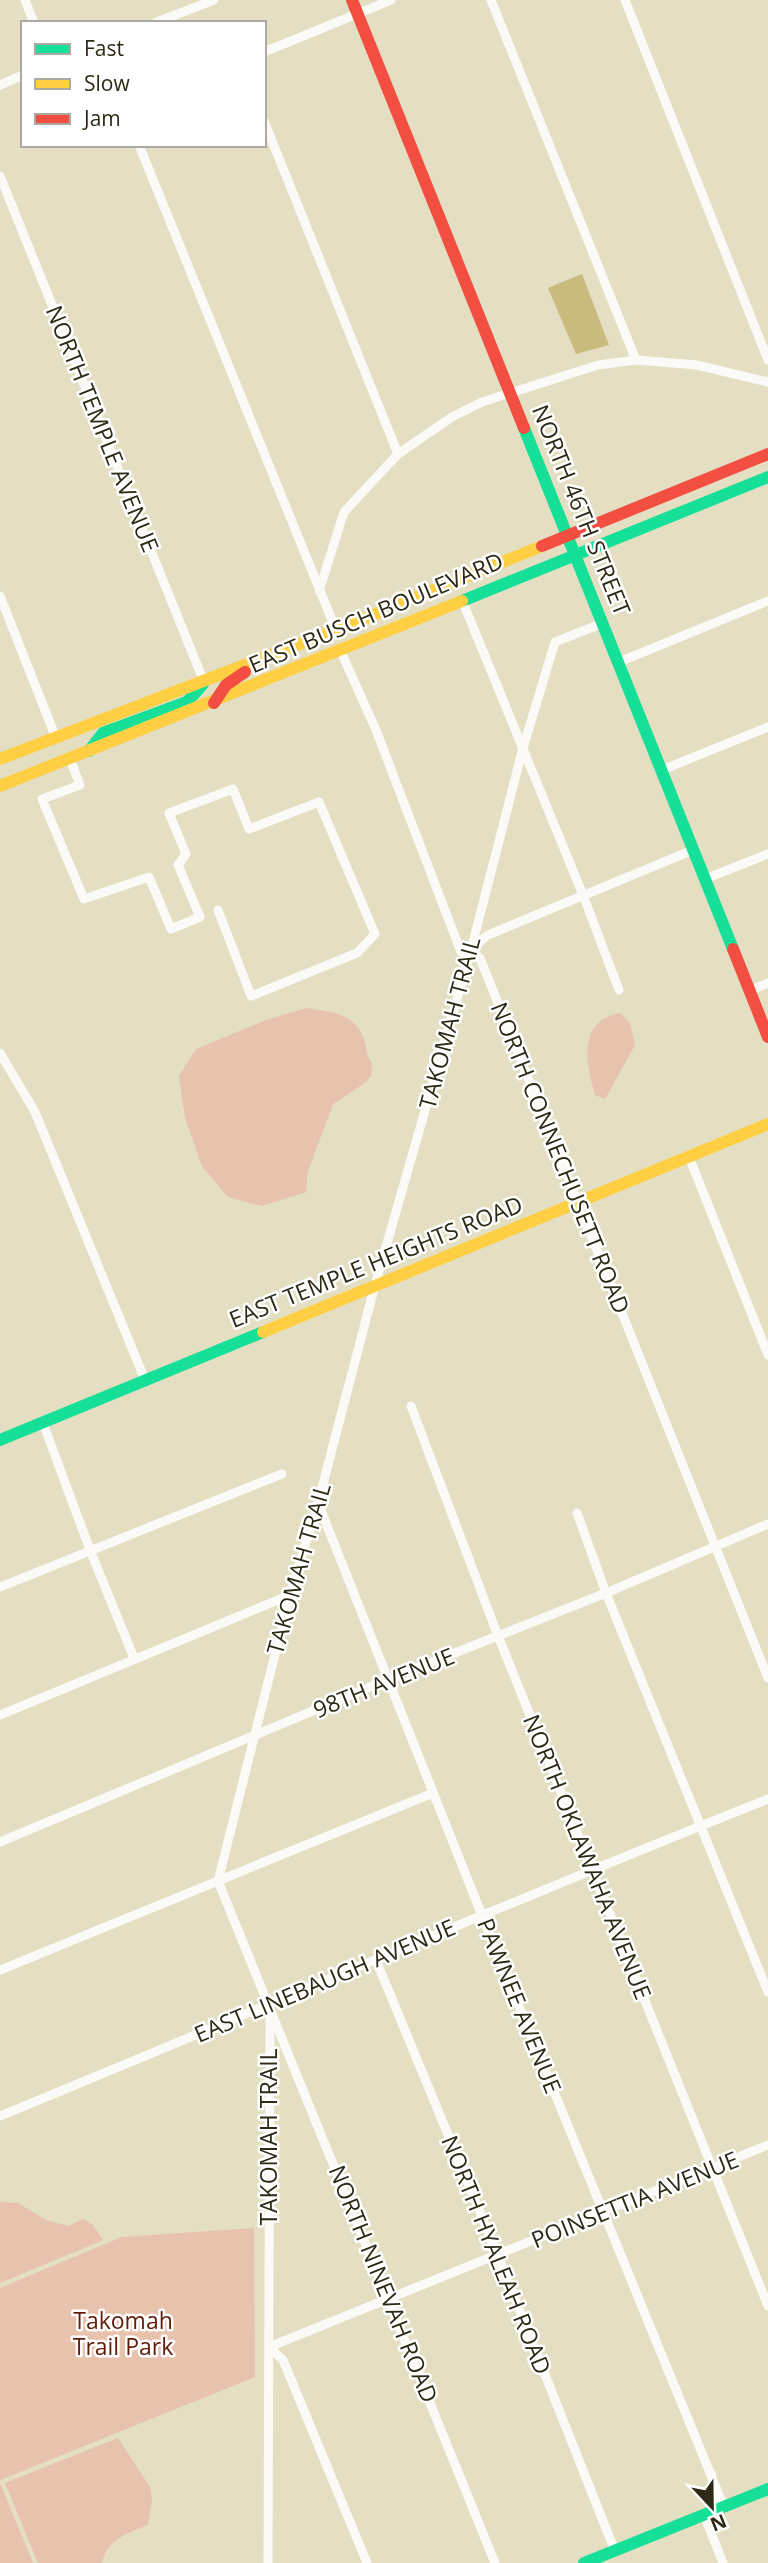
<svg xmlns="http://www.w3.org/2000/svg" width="768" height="2563" font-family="'Open Sans',sans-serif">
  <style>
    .green { fill: #e7c2ac }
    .water { fill: #c9ba7d }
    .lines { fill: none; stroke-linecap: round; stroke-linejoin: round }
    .street { stroke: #fbfaf6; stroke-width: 9 }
    .fast { stroke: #16e098; stroke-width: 12 }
    .slow { stroke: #ffcf43; stroke-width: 12 }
    .jam { stroke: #f24e42; stroke-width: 12 }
    .labels { text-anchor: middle; stroke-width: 5; stroke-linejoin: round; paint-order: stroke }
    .street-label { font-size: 23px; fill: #2e2915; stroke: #fff }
    .park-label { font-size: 23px; fill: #601c09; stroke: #fff }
  </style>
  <rect width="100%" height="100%" fill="#e4dec2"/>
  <!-- green -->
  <g class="green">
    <path d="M307,1008C332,1013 357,1012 365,1043C367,1051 366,1056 372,1063L371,1076L365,1083L333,1104L308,1171L306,1192L262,1206L228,1197L202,1166L185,1118L179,1076L196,1049L266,1020Z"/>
    <path d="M620,1013L630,1023L635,1045L605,1099L595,1095C586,1064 577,1021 620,1013Z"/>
    <path d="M0,2202L18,2203L46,2220L68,2226L83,2219L93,2225L103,2240L0,2283Z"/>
    <path d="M254,2228L255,2377L0,2480V2288L122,2237Z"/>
    <path d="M118,2438L150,2487L152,2499L148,2525C128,2533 107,2539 102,2563H38L5,2483Z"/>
    <path d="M0,2483L33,2563H0Z"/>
  </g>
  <!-- water -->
  <path class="water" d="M582,274L609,345L576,354L548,288Z"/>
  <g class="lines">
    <!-- street -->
    <g class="street">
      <path d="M25,0L34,23"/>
      <path d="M491,0L636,360"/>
      <path d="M625,0L768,360"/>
      <path d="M154,23L214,0"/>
      <path d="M264,52L391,0"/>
      <path d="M0,85L23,75"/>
      <path d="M264,121L398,454"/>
      <path d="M139,145L336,630"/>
      <path d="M0,176L204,682"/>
      <path d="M319,591L344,512L398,454L452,417L482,402L598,365L636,360L697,365L768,382"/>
      <path d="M0,596L56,738"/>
      <path d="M462,600L583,895L619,990"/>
      <path d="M341,652L376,730L461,952L471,950"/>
      <path d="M619,662L768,601"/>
      <path d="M70,759L80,785L42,799L84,899L149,877L171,929L200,917L178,865L186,854L169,813L233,789L249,829L319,802L375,934L357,953L251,996L218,910"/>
      <path d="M662,770L768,727"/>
      <path d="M705,879L768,854"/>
      <path d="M472,948L488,935L693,850"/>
      <path d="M471,950L480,958L768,1678"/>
      <path d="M749,991L768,983"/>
      <path d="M0,1053L35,1112L145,1380"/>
      <path d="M689,1157L768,1355"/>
      <path d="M411,1406L498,1636L768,2306"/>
      <path d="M43,1423L90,1550L134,1658"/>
      <path d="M318,1503L485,1923L724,2507"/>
      <path d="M577,1513L606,1593L768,1992"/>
      <path d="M0,1587L282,1474"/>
      <path d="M0,1715L290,1595"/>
      <path d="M0,1842L389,1679L606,1593L768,1524"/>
      <path d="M376,1960L498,2256L615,2551"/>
      <path d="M0,1970L433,1793"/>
      <path d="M0,2116C256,2011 511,1901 768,1799"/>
      <path d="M704,2515L723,2563"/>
      <path d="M268,2563L270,2010"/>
      <path d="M367,2563L283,2360L269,2347L768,2145"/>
      <path d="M495,2563L218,1881L290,1595L318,1503L375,1285L471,950L523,748L555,642L603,623"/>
    </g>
    <!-- fast -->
    <g class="fast">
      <path d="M524,428L733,949"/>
      <path d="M462,601L768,477"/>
      <path d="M89,751L103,733L187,702L203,684"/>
      <path d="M0,1440L263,1332"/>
      <path d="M584,2563L768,2489"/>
    </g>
    <!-- slow -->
    <g class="slow">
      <path d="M0,759L336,630L542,546"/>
      <path d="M0,786L462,601"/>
      <path d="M263,1332L768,1124"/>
    </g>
    <!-- jam -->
    <g class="jam">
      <path d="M352,0L524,428"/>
      <path d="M542,546L768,454"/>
      <path d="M214,703L226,685L245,672"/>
      <path d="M733,949L768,1037"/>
    </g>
  </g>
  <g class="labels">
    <!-- street labels -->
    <g class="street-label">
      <text transform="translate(102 429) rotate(68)" y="8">NORTH TEMPLE AVENUE</text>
      <text transform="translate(581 510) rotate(68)" y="8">NORTH 46TH STREET</text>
      <text transform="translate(376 613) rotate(-23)" y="8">EAST BUSCH BOULEVARD</text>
      <text transform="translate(450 1023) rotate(-75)" y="8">TAKOMAH TRAIL</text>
      <text transform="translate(560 1158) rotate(68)" y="8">NORTH CONNECHUSETT ROAD</text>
      <text transform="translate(376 1262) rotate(-22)" y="8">EAST TEMPLE HEIGHTS ROAD</text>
      <text transform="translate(299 1569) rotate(-74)" y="8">TAKOMAH TRAIL</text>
      <text transform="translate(384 1683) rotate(-22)" y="8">98TH AVENUE</text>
      <text transform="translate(587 1857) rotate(68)" y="8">NORTH OKLAWAHA AVENUE</text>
      <text transform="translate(325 1981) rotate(-23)" y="8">EAST LINEBAUGH AVENUE</text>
      <text transform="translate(519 2006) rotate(68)" y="8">PAWNEE AVENUE</text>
      <text transform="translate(269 2137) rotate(-90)" y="8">TAKOMAH TRAIL</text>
      <text transform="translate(635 2200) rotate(-22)" y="8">POINSETTIA AVENUE</text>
      <text transform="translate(496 2255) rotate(68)" y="8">NORTH HYALEAH ROAD</text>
      <text transform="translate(383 2284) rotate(68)" y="8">NORTH NINEVAH ROAD</text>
    </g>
    <!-- park labels -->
    <g class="park-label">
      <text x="123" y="2329">Takomah<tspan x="123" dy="26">Trail Park</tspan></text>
    </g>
  </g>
  <!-- legend -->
  <rect x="21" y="21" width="245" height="126" fill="#ffffff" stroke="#aba9a1" stroke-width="2"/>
  <rect x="35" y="44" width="35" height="10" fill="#16e098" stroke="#aba9a1" stroke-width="2"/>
  <text x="84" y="56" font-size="21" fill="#2e2915">Fast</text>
  <rect x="35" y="79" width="35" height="10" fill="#ffcf43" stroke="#aba9a1" stroke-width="2"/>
  <text x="84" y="91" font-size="21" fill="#2e2915">Slow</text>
  <rect x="35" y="114" width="35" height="10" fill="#f24e42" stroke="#aba9a1" stroke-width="2"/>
  <text x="84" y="126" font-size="21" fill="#2e2915">Jam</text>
  <!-- north arrow -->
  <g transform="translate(712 2507) rotate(158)" stroke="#ffffff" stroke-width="5" paint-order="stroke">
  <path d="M0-5L12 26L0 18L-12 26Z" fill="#2e2915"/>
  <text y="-10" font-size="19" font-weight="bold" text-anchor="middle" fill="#2e2915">N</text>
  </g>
</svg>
